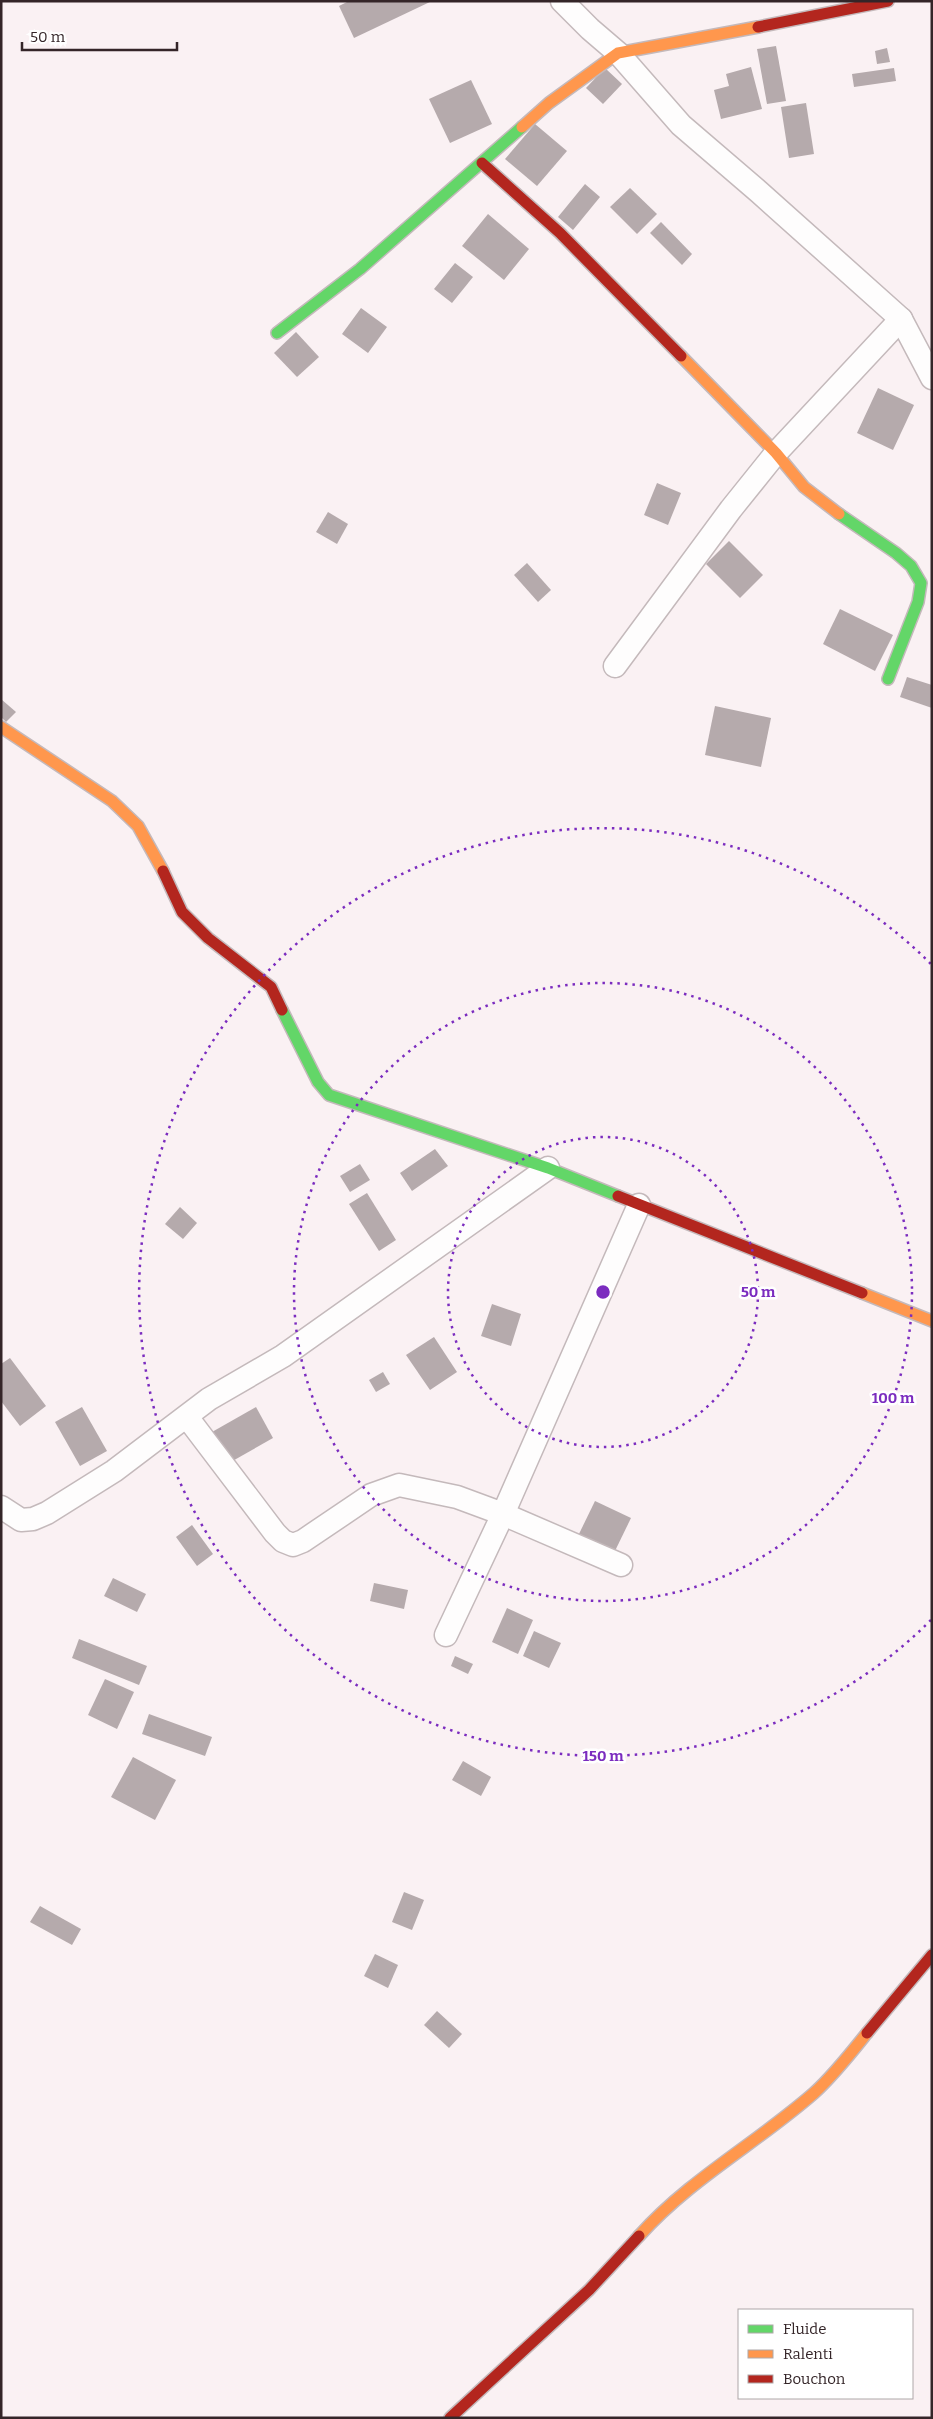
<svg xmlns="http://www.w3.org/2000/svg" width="933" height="2419" font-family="Bitter,serif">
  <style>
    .building { fill: #b5aaac }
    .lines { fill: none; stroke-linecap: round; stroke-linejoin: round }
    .street-casing { stroke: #c4b9bb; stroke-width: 25 }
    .fast-casing { stroke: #c4b9bb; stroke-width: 14 }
    .slow-casing { stroke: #c4b9bb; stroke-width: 14 }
    .jam-casing { stroke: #c4b9bb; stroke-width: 14 }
    .street { stroke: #fefdfd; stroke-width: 22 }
    .fast { stroke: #63d668; stroke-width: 11 }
    .slow { stroke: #ff974d; stroke-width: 11 }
    .jam { stroke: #b3261e; stroke-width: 11 }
    .ring { fill: none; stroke: #7b2cbf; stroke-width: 2.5; stroke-dasharray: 2.5 5 }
    .centre { fill: #7b2cbf; stroke: #fff; stroke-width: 2.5 }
    .ring-label { font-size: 15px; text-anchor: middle; font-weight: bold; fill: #7b2cbf; stroke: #fff; stroke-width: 5; stroke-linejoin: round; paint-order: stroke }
  </style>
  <rect width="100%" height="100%" fill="#faf1f3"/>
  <!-- building -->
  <g class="building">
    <path d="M349,1H432L354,38L339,6Z"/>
    <path d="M776,46L786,101L767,104L757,49Z"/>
    <path d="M887,48L890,62L877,64L875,51Z"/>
    <path d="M751,67L762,109L721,119L714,90L729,86L726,74Z"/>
    <path d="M605,68L622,84L603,104L586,88Z"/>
    <path d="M894,68L896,81L854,87L852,74Z"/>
    <path d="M471,80L492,124L450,143L429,99Z"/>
    <path d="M806,103L814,154L789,158L781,107Z"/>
    <path d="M535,124L567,151L537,186L505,159Z"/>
    <path d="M585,184L600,197L573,230L558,217Z"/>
    <path d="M630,188L657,214L637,234L610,207Z"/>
    <path d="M488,214L529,249L504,280L462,246Z"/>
    <path d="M661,222L692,254L682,265L650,233Z"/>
    <path d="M455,263L473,277L452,303L434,289Z"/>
    <path d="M361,308L387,327L368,353L342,334Z"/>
    <path d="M296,332L319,357L297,377L274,353Z"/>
    <path d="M878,388L914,405L893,450L857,433Z"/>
    <path d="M657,483L681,493L668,525L644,515Z"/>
    <path d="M328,512L348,524L337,544L316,532Z"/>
    <path d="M729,541L763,575L740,598L706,564Z"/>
    <path d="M527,563L551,590L538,602L514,575Z"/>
    <path d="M840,609L893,635L875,671L823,644Z"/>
    <path d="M907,677L932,685V708L900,697Z"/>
    <path d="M1,699L16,712L6,722L1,717Z"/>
    <path d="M715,706L771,718L761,767L705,755Z"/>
    <path d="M435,1149L448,1166L412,1191L400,1173Z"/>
    <path d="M360,1164L370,1180L350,1192L340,1176Z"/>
    <path d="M367,1193L396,1240L379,1251L349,1204Z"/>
    <path d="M180,1207L197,1223L183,1239L165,1224Z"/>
    <path d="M492,1304L521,1314L511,1346L481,1336Z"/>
    <path d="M434,1337L457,1372L430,1390L406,1355Z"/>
    <path d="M10,1358L46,1406L20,1426L1,1401V1364Z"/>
    <path d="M383,1372L390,1384L376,1392L369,1380Z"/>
    <path d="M82,1407L107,1451L80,1466L55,1422Z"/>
    <path d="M256,1407L273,1438L229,1463L212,1432Z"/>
    <path d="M595,1501L631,1518L614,1553L578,1536Z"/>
    <path d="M192,1525L213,1554L197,1566L176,1537Z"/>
    <path d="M113,1578L146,1594L137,1612L104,1596Z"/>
    <path d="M374,1583L408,1590L404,1609L370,1601Z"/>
    <path d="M507,1608L533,1620L518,1654L492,1642Z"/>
    <path d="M534,1631L561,1643L549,1668L523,1656Z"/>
    <path d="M79,1639L147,1666L139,1685L72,1658Z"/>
    <path d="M455,1656L473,1664L468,1674L451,1666Z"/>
    <path d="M105,1679L134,1692L117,1729L88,1715Z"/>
    <path d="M149,1714L212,1737L205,1756L142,1734Z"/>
    <path d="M133,1757L176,1780L155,1820L111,1797Z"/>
    <path d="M463,1761L491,1777L481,1796L452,1780Z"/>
    <path d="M404,1892L424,1900L412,1930L392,1922Z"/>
    <path d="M40,1906L81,1929L72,1945L30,1922Z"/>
    <path d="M375,1954L398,1965L388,1988L364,1976Z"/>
    <path d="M437,2011L462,2034L449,2048L424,2025Z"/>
  </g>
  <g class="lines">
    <defs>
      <g id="street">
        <path d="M562,1L590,29L618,53L681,125L759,192L901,319L932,378"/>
        <path d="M615,666L731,509L776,453L901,319"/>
        <path d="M187,1417L275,1533L283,1541L293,1545L303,1541L371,1495L399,1485L457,1497L503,1514L621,1565"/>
        <path d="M1,1507L21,1520L33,1519L47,1513L114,1471L209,1399L283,1356L548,1168"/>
        <path d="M446,1635L503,1514L639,1205"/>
      </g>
      <g id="fast">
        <path d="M277,333L360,269L522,127"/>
        <path d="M839,514L896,553L911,566L921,583L918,602L888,679"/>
        <path d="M282,1010L318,1082L329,1095L548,1168L618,1196"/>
      </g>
      <g id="slow">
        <path d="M522,127L549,103L618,53L758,27"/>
        <path d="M681,356L776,453L804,487L839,514"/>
        <path d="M1,727L112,801L138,826L163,871"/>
        <path d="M862,1293L932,1321"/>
        <path d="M639,2236C690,2179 757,2143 814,2093C833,2076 851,2053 867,2033"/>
      </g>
      <g id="jam">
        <path d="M758,27L888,1"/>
        <path d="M482,163L560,233L681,356"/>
        <path d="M163,871L182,912L208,938L271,987L282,1010"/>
        <path d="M618,1196L862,1293"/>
        <path d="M867,2033L932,1955"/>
        <path d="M450,2418L589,2290L639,2236"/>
      </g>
    </defs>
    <!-- street casing -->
    <use href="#street" class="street-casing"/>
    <!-- fast casing -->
    <use href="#fast" class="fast-casing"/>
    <!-- slow casing -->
    <use href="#slow" class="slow-casing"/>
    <!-- jam casing -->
    <use href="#jam" class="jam-casing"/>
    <!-- street -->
    <use href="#street" class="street"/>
    <!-- fast -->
    <use href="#fast" class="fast"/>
    <!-- slow -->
    <use href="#slow" class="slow"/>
    <!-- jam -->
    <use href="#jam" class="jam"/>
  </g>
  <!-- distance rings -->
  <g class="ring">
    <circle cx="603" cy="1292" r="155"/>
    <circle cx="603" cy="1292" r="309"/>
    <path d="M931 1620A464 464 0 1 1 931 964"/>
  </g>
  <circle cx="603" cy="1292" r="8" class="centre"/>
  <g class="ring-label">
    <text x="758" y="1297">50 m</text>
    <text x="893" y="1403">100 m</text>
    <text x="603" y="1761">150 m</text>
  </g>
  <!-- border -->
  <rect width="933" height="2419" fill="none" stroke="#342528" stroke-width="5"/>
  <!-- legend -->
  <rect x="738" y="2309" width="175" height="90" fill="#ffffff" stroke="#aea8a9"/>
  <rect x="748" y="2325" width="25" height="8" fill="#63d668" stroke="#aea8a9"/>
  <text x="783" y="2334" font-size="15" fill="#342528">Fluide</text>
  <rect x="748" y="2350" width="25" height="8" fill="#ff974d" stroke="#aea8a9"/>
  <text x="783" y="2359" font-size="15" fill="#342528">Ralenti</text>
  <rect x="748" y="2375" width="25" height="8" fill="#b3261e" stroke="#aea8a9"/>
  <text x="783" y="2384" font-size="15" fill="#342528">Bouchon</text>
  <!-- scale -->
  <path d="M22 42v8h155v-8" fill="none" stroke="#342528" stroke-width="2.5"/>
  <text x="30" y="42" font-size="15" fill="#342528" stroke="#ffffff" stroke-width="4" paint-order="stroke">50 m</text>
</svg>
